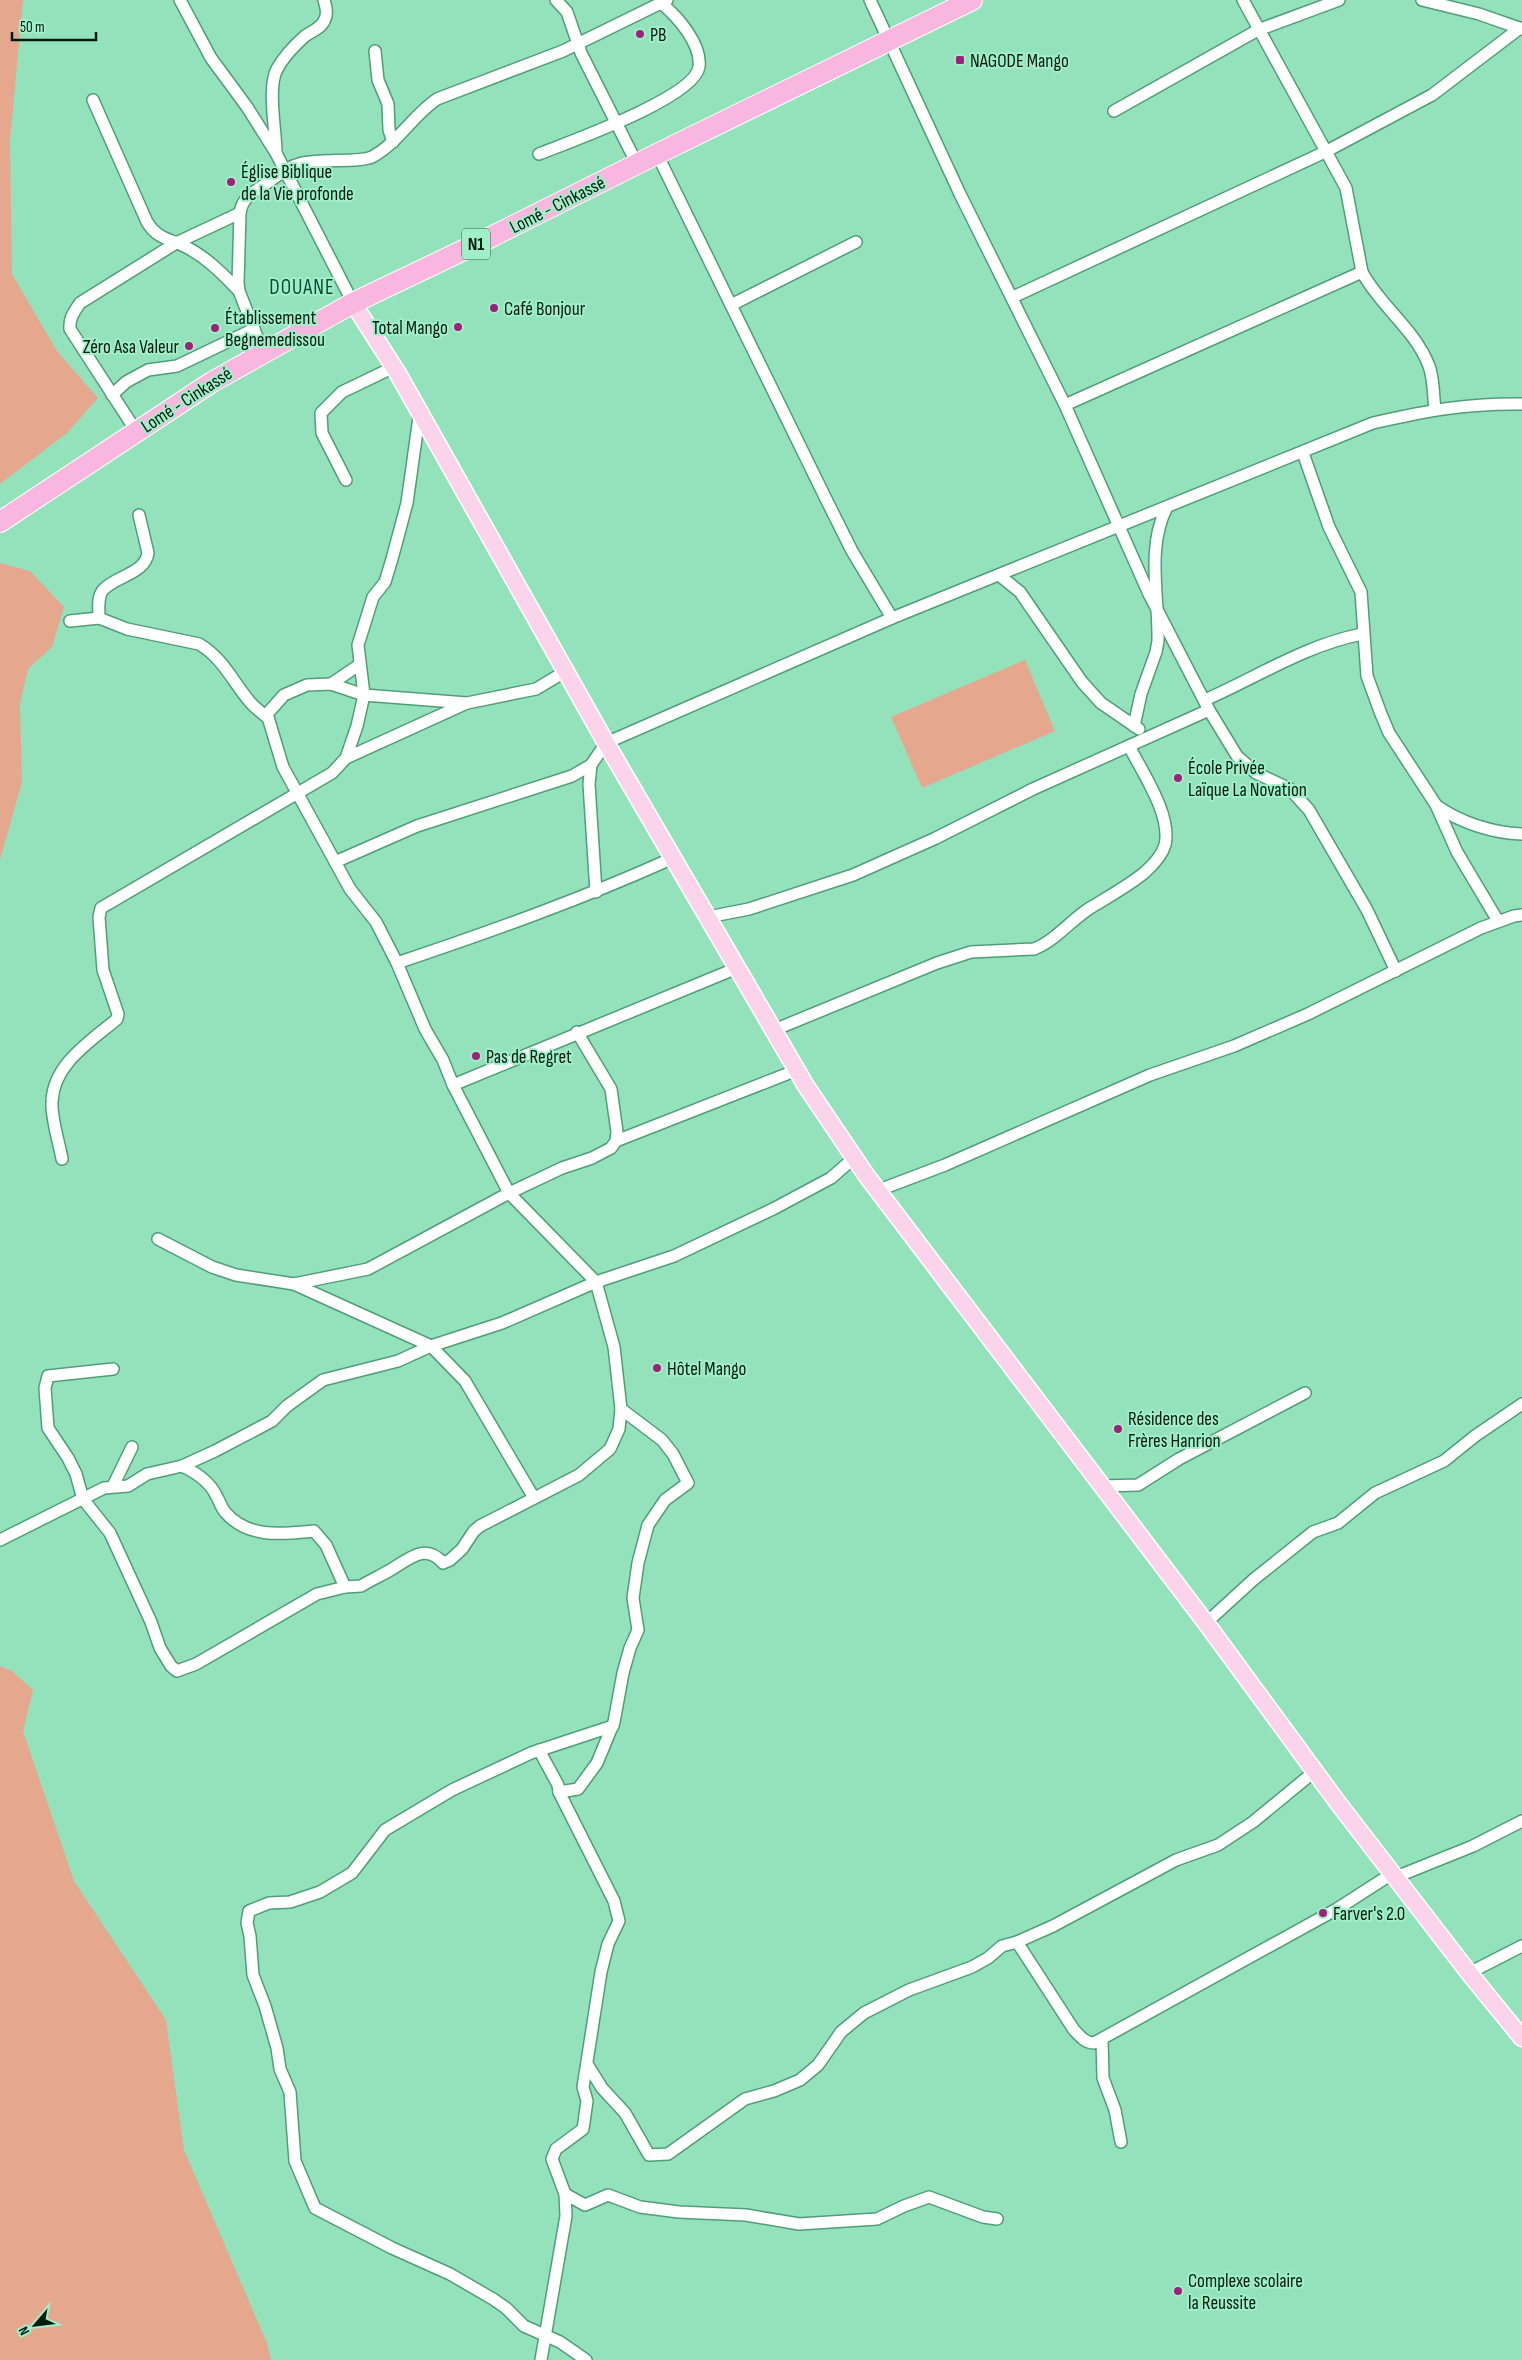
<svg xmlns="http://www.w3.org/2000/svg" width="1522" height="2360" font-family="'Sofia Sans Condensed',sans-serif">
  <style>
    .green { fill: #e6a78f }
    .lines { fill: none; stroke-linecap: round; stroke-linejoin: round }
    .street-casing { stroke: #519d7a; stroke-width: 14 }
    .primary-casing { stroke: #fff; stroke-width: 19 }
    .highway-casing { stroke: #fff; stroke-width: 22 }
    .street { stroke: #fff; stroke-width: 11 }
    .primary { stroke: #fbd4ec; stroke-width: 16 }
    .highway { stroke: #f9b7e0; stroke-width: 20 }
    .poi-dot { fill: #9c227a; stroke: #a1efc8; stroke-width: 2 }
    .labels { text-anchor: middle; stroke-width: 4; stroke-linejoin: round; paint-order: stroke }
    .shield { fill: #a1efc8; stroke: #305b46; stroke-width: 1 }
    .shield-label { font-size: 18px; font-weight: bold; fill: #001c0f }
    .poi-label { font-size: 19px; fill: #001c0f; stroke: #a1efc8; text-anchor: start }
    .street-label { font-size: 19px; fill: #001c0f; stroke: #a1efc8 }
    .quarter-label { font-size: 21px; letter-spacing: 1px; fill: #0b4b33; stroke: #a1efc8 }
  </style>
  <rect width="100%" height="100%" fill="#94e2bb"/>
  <!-- green -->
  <g class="green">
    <path d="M0,0H23L10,141L12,274L57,351L98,398L67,433L0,484Z"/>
    <path d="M0,563L30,571L64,607L52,647L28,669L20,704L22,782L0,860Z"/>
    <path d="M1025,660L1055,731L922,788L891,717Z"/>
    <path d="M0,1666L12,1671L33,1690L23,1731L74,1881L166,2020L184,2150L267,2343L271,2360H0Z"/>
  </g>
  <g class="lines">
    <defs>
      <g id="street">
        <path d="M180,0L211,58L247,107L276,153L353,303"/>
        <path d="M556,0L567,12L581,53L637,164"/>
        <path d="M870,0L960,194L1065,405L1149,594L1209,710L1237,756L1256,773L1290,789L1309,810L1367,910L1396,971"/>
        <path d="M1243,0L1346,188L1362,272C1380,306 1415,329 1429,366C1434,379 1433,395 1435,409"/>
        <path d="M1422,0L1479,14L1522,29"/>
        <path d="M375,51L378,80L388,104L389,130L393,142"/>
        <path d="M93,100L147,222C157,238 166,238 182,245C204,255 222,273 239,291"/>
        <path d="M1114,111L1258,30L1339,0"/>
        <path d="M276,153C276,131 267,87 277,69C283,58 296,44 305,36C312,31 322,28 325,19C328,13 326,6 324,0"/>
        <path d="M539,154C569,142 694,98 699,67C702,44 677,16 661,3"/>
        <path d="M657,154L826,499L852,551L892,618"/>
        <path d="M1013,297L1325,152L1432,95L1520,28"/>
        <path d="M731,305L856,242"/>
        <path d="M263,352L239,291L238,283L240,213C242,198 252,193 264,185C275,178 286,167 299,164C317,158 359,163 372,157C398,143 412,116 437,99L563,51L667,0"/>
        <path d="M112,395L126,382L148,370L177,366L254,329"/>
        <path d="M1065,405L1362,272"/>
        <path d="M136,431L70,329C69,318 74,312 80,303L176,243L240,213"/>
        <path d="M1303,453L1329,527L1361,592L1367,676L1381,714L1389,733L1436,805L1457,852L1498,921"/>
        <path d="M346,480L322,433L321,413L342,392L394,367"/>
        <path d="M999,575L1020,592L1082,682L1101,703L1139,729"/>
        <path d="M99,618C99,609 97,597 103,590C115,576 145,574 148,553L139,515"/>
        <path d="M70,621L99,618L127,629L199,644C223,658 233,682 250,702C255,708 262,713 268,718"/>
        <path d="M331,684L359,665"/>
        <path d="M1205,700C1257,677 1306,645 1362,634"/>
        <path d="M1134,726L1141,694L1156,652L1158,641C1159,597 1146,547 1167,507"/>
        <path d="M346,758L467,703"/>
        <path d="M1437,806C1461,823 1493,833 1522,834"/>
        <path d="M335,862L417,826L572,776L591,765"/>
        <path d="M596,892L589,784L591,765L606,743L892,618L1373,423C1426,411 1467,403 1522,404"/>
        <path d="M708,917L749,909L853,875L936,838L1033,789L1209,710"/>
        <path d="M397,963C492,931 582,899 673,858"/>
        <path d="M774,1030L937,963L971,952L1034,949C1055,941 1071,920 1090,908C1108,897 1128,886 1144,873C1152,866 1162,855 1165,845C1172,815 1142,772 1129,746"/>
        <path d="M453,1085L737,968"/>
        <path d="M616,1141L797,1070"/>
        <path d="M62,1159C59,1142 51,1118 52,1102C53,1064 91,1041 117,1019L118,1014L103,970L99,917L101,908L332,773L346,758L357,726L364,695L358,645L373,597L385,582L392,559L407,503L420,410"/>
        <path d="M879,1190L945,1165L1150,1075L1234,1046L1308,1014L1481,928L1514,916L1522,915"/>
        <path d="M158,1239L212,1267L236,1275L294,1284L368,1269L509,1193L562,1168L592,1158L611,1148L616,1141L617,1132L611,1089L577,1032"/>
        <path d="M294,1284L431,1346L465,1381L534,1498"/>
        <path d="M113,1369L48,1376L45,1388L48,1428L68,1458L76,1474L83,1499L110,1533L151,1622L160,1648L171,1666L177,1671L196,1664L317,1594L345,1587"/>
        <path d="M182,1466C195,1472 209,1481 216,1495C219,1500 221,1507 225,1512C248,1539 283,1534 314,1531L326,1545L345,1587L361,1586C371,1580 382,1575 392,1569C410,1558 426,1543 443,1563L450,1560L462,1549L474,1531L480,1526L579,1475L610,1449L619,1429L621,1409L614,1347L596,1282L509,1193L453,1085L443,1060L425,1029L397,963L376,922L350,889L283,767L267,714L284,695L307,685L331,684L364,695L467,703L536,689L566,671"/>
        <path d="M113,1486L132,1447"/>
        <path d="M1103,1486L1138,1485L1179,1459L1305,1393"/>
        <path d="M0,1540L104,1488L128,1486L147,1474L182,1466L215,1451L272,1421L287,1406L323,1380L398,1361L431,1346L502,1323L596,1282L674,1256L773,1209L831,1178L855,1157"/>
        <path d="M1206,1623L1253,1580L1313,1532L1338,1523L1375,1493L1444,1461L1475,1436L1522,1404"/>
        <path d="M539,1750L558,1785L559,1792"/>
        <path d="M1396,1877L1473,1846L1522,1821"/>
        <path d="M1017,1942L1074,2030C1080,2036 1085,2043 1094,2043L1337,1909L1393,1873"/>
        <path d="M1469,1973L1522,1946"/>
        <path d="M1102,2039L1103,2078L1115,2110L1121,2142"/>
        <path d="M587,2064L602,2088L625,2113L649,2155L668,2154L745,2099L774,2091L800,2080L818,2065L841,2032L864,2013L909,1990L972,1967L988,1958L1002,1946L1017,1942L1053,1926L1176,1860L1218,1845L1253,1822L1315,1771"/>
        <path d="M565,2194L585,2205L608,2195L640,2207L679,2212L746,2215L799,2224L877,2219L904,2206L929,2197L983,2217L997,2219"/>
        <path d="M541,2360L566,2216L565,2194L552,2159L556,2149L583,2129L587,2101L583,2087L601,1972L608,1944L619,1921L614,1901L559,1792L578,1789L597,1763L614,1722L623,1673L630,1648L638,1630L633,1598L638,1563L648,1525L665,1500L688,1483L673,1454L662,1440L621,1409"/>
        <path d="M586,2360L560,2342L524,2326L506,2308L493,2299L450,2274L392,2248L315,2208L295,2161L290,2092L280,2069L277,2048L265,2006L253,1975L250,1936L247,1923L249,1911L269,1903L290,1902L320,1892L352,1873L385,1830L452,1790L531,1753L613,1726"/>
      </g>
      <path id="primary" d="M353,303L397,372L606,743L806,1086L866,1175L1206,1623L1338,1803L1469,1973L1522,2038"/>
      <path id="highway" d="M0,522L212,382L353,303L491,237L657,154L972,0"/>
    </defs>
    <!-- street casing -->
    <use href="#street" class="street-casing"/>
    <!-- primary casing -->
    <use href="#primary" class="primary-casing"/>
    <!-- highway casing -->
    <use href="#highway" class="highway-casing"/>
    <!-- street -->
    <use href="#street" class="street"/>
    <!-- primary -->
    <use href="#primary" class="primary"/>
    <!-- highway -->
    <use href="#highway" class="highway"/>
  </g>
  <!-- markers -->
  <g class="poi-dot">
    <circle cx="640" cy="34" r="5"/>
    <rect x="955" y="55" width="10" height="10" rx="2.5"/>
    <circle cx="231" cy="182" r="5"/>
    <circle cx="494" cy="308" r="5"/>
    <circle cx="458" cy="327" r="5"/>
    <circle cx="215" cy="328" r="5"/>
    <circle cx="189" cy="346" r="5"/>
    <circle cx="1178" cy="778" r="5"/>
    <circle cx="476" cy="1056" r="5"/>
    <circle cx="657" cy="1368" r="5"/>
    <circle cx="1118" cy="1429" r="5"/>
    <circle cx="1323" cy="1913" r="5"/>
    <circle cx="1178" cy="2291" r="5"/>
  </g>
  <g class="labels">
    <!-- shield labels -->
    <rect class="shield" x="462" y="228.5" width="28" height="31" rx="4"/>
    <g class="shield-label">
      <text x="476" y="250">N1</text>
    </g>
    <!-- poi labels -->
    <g class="poi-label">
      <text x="650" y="41">PB</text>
      <text x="970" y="67">NAGODE Mango</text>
      <text x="241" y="178">Église Biblique<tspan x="241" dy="22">de la Vie profonde</tspan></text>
      <text x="504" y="315">Café Bonjour</text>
      <text x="225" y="324">Établissement<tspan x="225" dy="22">Begnemedissou</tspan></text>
      <text x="448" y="334" text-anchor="end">Total Mango</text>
      <text x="179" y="353" text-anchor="end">Zéro Asa Valeur</text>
      <text x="1188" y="774">École Privée<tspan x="1188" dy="22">Laïque La Novation</tspan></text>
      <text x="486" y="1063">Pas de Regret</text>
      <text x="667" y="1375">Hôtel Mango</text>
      <text x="1128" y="1425">Résidence des<tspan x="1128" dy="22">Frères Hanrion</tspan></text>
      <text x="1333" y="1920">Farver's 2.0</text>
      <text x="1188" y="2287">Complexe scolaire<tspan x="1188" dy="22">la Reussite</tspan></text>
    </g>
    <!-- street labels -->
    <g class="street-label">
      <text transform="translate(557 204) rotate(-27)" y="7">Lomé - Cinkassé</text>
      <text transform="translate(186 399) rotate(-33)" y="7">Lomé - Cinkassé</text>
    </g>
    <!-- quarter labels -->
    <g class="quarter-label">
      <text x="302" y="294">DOUANE</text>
    </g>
  </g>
  <!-- north arrow -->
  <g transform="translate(35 2325) rotate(242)" stroke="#a1efc8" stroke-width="4" paint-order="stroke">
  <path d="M0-4L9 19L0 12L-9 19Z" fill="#001c0f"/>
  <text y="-8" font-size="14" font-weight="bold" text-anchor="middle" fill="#001c0f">N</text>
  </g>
  <!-- scale -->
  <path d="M12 32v8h84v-8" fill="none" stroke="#001c0f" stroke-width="2.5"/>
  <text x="20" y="32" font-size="15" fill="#001c0f" stroke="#a1efc8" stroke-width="4" paint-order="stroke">50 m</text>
</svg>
